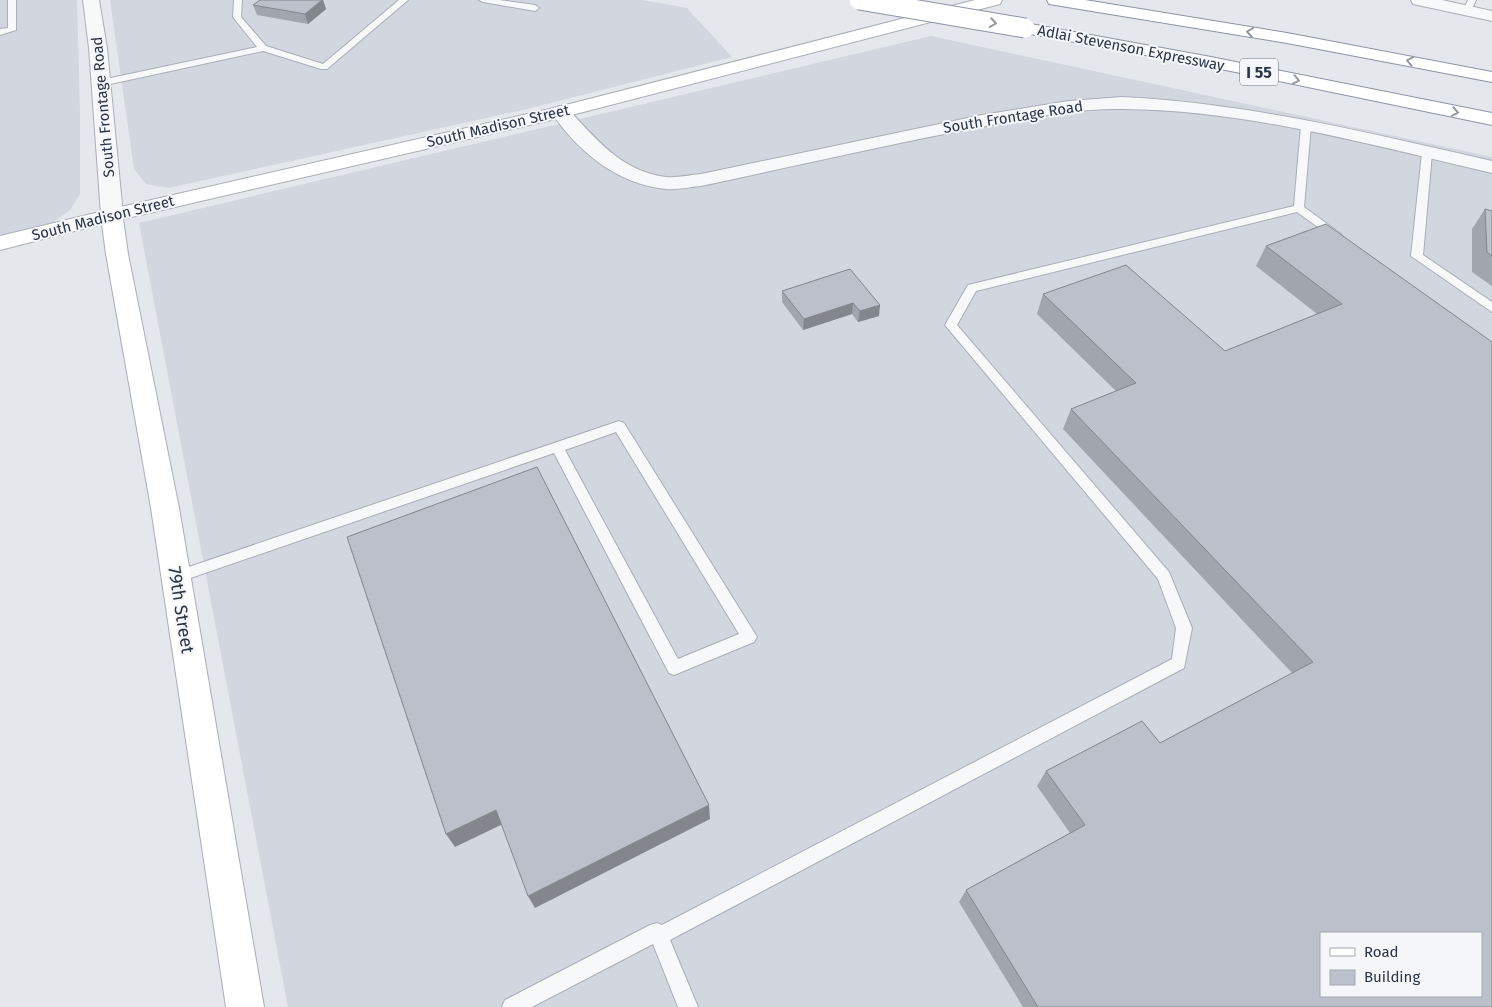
<svg xmlns="http://www.w3.org/2000/svg" width="1492" height="1007" font-family="'Fira Sans',sans-serif">
  <style>
    .built { fill: #d2d6de; fill-rule: evenodd }
    .lines { fill: none; stroke-linecap: round; stroke-linejoin: round }
    .lane-casing { stroke: #a9aeb7; stroke-width: 2 }
    .street-casing { stroke: #a9aeb7; stroke-width: 2 }
    .secondary-casing { stroke: #a9aeb7; stroke-width: 2 }
    .highway-casing { stroke: #8b94a3; stroke-width: 2 }
    .lane { fill: #f7f8fa; fill-rule: evenodd }
    .street { fill: #f7f8fa; fill-rule: evenodd }
    .secondary { fill: #fff; fill-rule: evenodd }
    .highway { fill: #fff; fill-rule: evenodd }
    .highway-bridge-casing { stroke: #8b94a3; stroke-width: 21; stroke-linecap: butt }
    .highway-bridge { stroke: #fff; stroke-width: 19 }
    .wall { fill: #a1a5ae }
    .shaded-wall { fill: #83868d }
    .building { fill: #bbc0ca; stroke: #83868d; fill-rule: evenodd }
    .oneway { stroke: #959aa2 }
    .labels { text-anchor: middle; stroke-width: 4; stroke-linejoin: round; paint-order: stroke }
    .far-street-label { font-size: 15px; fill: #2b3445; stroke: #f4f6f9 }
    .shield { fill: #f4f6f9; stroke: #676e7b; stroke-width: 1 }
    .shield-label { font-size: 16px; font-weight: bold; fill: #2b3445 }
    .street-label { font-size: 18px; fill: #2b3445; stroke: #f4f6f9 }
  </style>
  <rect width="100%" height="100%" fill="#e4e7ec"/>
  <!-- built -->
  <g class="built">
    <path d="M0,0H77L80,113V194L70,210L52,223L0,238Z"/>
    <path d="M110,0H642L687,8L732,57L523,110L169,188L146,184L134,169Z"/>
    <path d="M931,36L1492,157V1007H288L139,223ZM1321,933H1481V996H1321Z"/>
  </g>
  <g class="lines">
    <defs>
      <g id="lane">
        <path d="M8,0H16V30L0,35V29L8,28Z"/>
        <path d="M234,0H242L241,17L266,46L323,64L399,0H408L327,69H321L263,51L101,86L96,83L101,80L257,47L233,17Z"/>
        <path d="M479,0H499L535,5L539,8L535,11L483,2Z"/>
        <path d="M1468,0H1476L1471,11L1467,14L1463,11Z"/>
        <path d="M1306,123L1311,126L1304,207L1341,234L1342,236L1341,238H1333L1297,212L976,291L957,325L1169,572L1192,628L1184,668L670,940L698,1007H678L653,944L532,1007H502L505,1000L650,925L657,923L662,925L1172,659L1176,628L1158,579L945,325L968,285L1294,206L1301,126Z"/>
        <path d="M1427,150L1432,153L1423,255L1492,302V312L1411,256L1422,153Z"/>
        <path d="M619,421L624,423L754,632L757,637L754,642L674,675L669,673L554,453L176,583L171,581L169,577L171,573ZM616,432L739,634L678,659L565,450Z"/>
      </g>
      <g id="street">
        <path d="M83,0H99L107,48L123,215L119,220L112,221L105,220L101,215L89,48Z"/>
        <path d="M1411,0H1442L1492,11V21L1413,4Z"/>
        <path d="M1122,97C1248,103 1369,133 1492,161V173C1371,145 1248,110 1122,109C1071,108 1020,120 970,129C880,146 791,167 701,186C690,187 678,190 666,189C617,184 578,152 551,112L553,108L560,106L567,108C595,138 622,172 666,177C678,178 690,175 701,174L982,115L1069,101Z"/>
      </g>
      <path id="secondary" d="M975,0H1002L1000,4L560,118L123,219L128,254L179,508L264,1007H226L151,508L106,254L102,224L0,250V236L112,209L558,107Z"/>
      <g id="highway">
        <path d="M1047,0H1085L1287,33L1492,72V82L1287,43L1055,5L1049,4Z"/>
        <path d="M1025,23L1211,57L1492,113V125L1211,67L1019,32L1016,28L1019,24Z"/>
      </g>
    </defs>
    <!-- lane casing -->
    <use href="#lane" class="lane-casing"/>
    <!-- street casing -->
    <use href="#street" class="street-casing"/>
    <!-- secondary casing -->
    <use href="#secondary" class="secondary-casing"/>
    <!-- highway casing -->
    <use href="#highway" class="highway-casing"/>
    <!-- lane -->
    <use href="#lane" class="lane"/>
    <!-- street -->
    <use href="#street" class="street"/>
    <!-- secondary -->
    <use href="#secondary" class="secondary"/>
    <!-- highway -->
    <use href="#highway" class="highway"/>
    <defs>
      <path id="highway-bridge" d="M859,0L1025,28"/>
    </defs>
    <!-- highway-bridge casing -->
    <use href="#highway-bridge" class="highway-bridge-casing"/>
    <!-- highway-bridge -->
    <use href="#highway-bridge" class="highway-bridge"/>
  </g>
  <!-- wall -->
  <g class="wall">
    <path d="M260,0H323L326,9L308,24L257,15L253,5Z"/>
    <path d="M1485,209L1492,211V286L1472,272V229Z"/>
    <path d="M1326,224L1492,1007H1023L959,902L966,890L1070,833L1037,786L1046,771L1160,743L1292,673L1063,429L1071,409L1116,391L1037,314L1043,294L1225,351L1317,314L1256,266L1266,246Z"/>
    <path d="M850,269L879,316L858,322L852,314L803,330L782,302V291Z"/>
  </g>
  <!-- shaded-wall -->
  <g class="shaded-wall">
    <path d="M322,0H323L326,9L308,24L305,14Z"/>
    <path d="M853,303L852,314L803,330L804,319Z"/>
    <path d="M880,305L879,316L858,322L860,311Z"/>
    <path d="M709,805L710,819L535,908L528,896Z"/>
    <path d="M496,810L503,824L455,847L446,834Z"/>
  </g>
  <!-- building -->
  <g class="building">
    <path d="M260,0H322L305,14L253,5Z"/>
    <path d="M1485,209L1492,211V256L1487,252Z"/>
    <path d="M1326,224L1492,342V1007H1038L966,890L1085,825L1046,771L1142,721L1160,743L1313,662L1071,409L1136,383L1043,294L1126,265L1225,351L1342,304L1266,246ZM1321,933H1481V996H1321Z"/>
    <path d="M850,269L880,305L860,311L853,303L804,319L782,291Z"/>
    <path d="M537,467L709,805L528,896L496,810L446,834L347,537Z"/>
  </g>
  <!-- one-way arrows -->
  <defs><path id="oneway-chevron" d="M-2-3.5L2.5 0L-2 3.5" fill="none" stroke-width="1.6" stroke-linecap="round" stroke-linejoin="round" transform="scale(1.25)"/></defs>
  <g class="oneway">
    <use href="#oneway-chevron" transform="translate(993 23) rotate(9)"/>
    <use href="#oneway-chevron" transform="translate(1250 32) rotate(-171)"/>
    <use href="#oneway-chevron" transform="translate(1410 61) rotate(-169)"/>
    <use href="#oneway-chevron" transform="translate(1296 80) rotate(12)"/>
    <use href="#oneway-chevron" transform="translate(1455 112) rotate(11)"/>
  </g>
  <g class="labels">
    <!-- far-street labels -->
    <g class="far-street-label">
      <text transform="translate(1131 48) rotate(11)" y="5">Adlai Stevenson Expressway</text>
      <text transform="translate(103 107) rotate(-95)" y="5">South Frontage Road</text>
      <text transform="translate(1013 117) rotate(-9)" y="5">South Frontage Road</text>
      <text transform="translate(498 126) rotate(-13)" y="5">South Madison Street</text>
      <text transform="translate(103 218) rotate(-14)" y="5">South Madison Street</text>
    </g>
    <!-- shield labels -->
    <rect class="shield" x="1240" y="58.5" width="38" height="27" rx="4"/>
    <g class="shield-label">
      <text x="1259" y="78">I 55</text>
    </g>
    <!-- street labels -->
    <g class="street-label">
      <text transform="translate(181 610) rotate(81)" y="6">79th Street</text>
    </g>
  </g>
  <!-- legend -->
  <rect x="1320" y="932" width="162" height="65" fill="#f4f6f9" stroke="#a4a8b1"/>
  <rect x="1330" y="948" width="25" height="8" fill="#ffffff" stroke="#a4a8b1"/>
  <text x="1364" y="957" font-size="15" fill="#2b3445">Road</text>
  <rect x="1330" y="970" width="25" height="15" fill="#bbc0ca" stroke="#a4a8b1"/>
  <text x="1364" y="982" font-size="15" fill="#2b3445">Building</text>
</svg>
